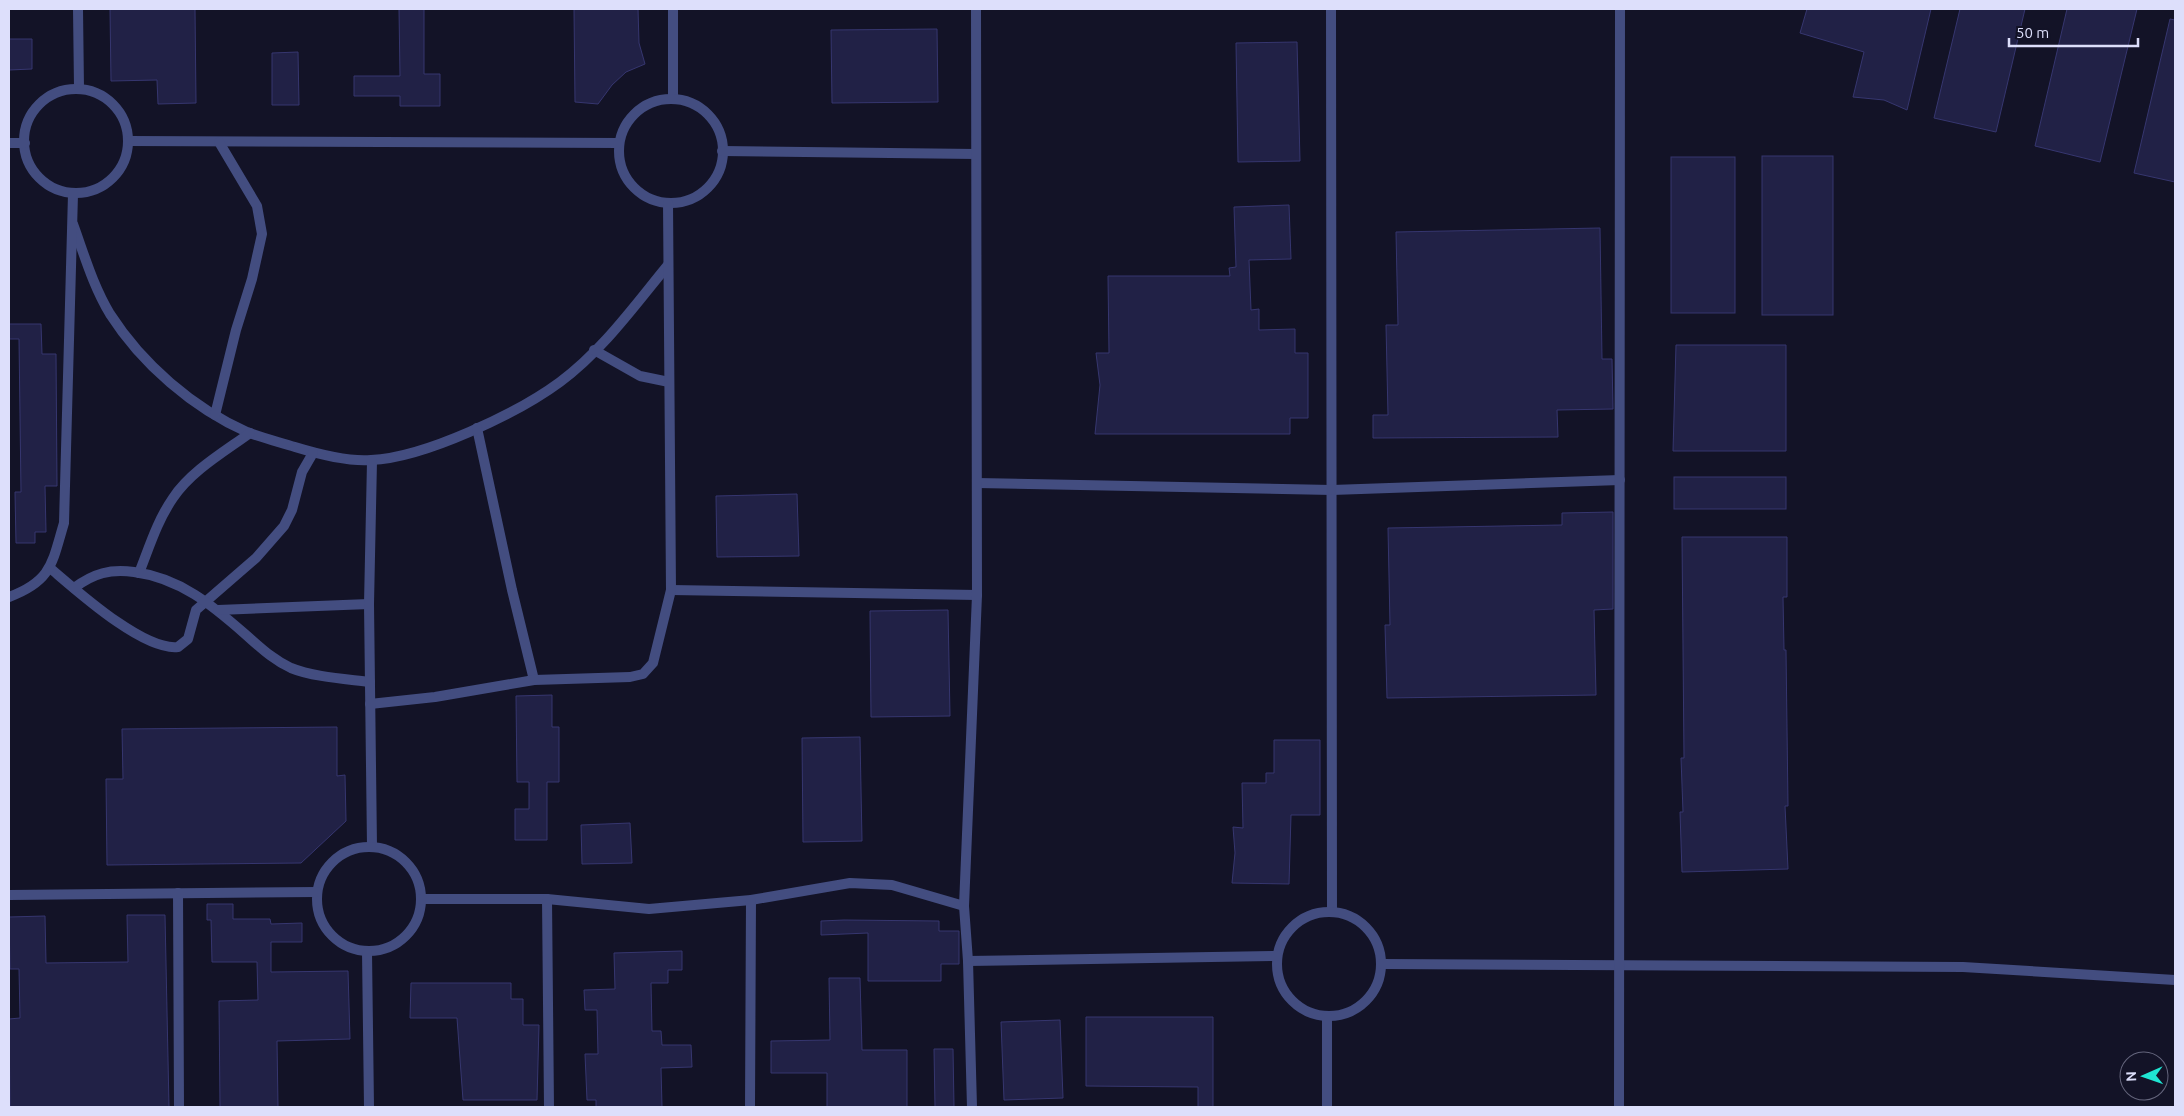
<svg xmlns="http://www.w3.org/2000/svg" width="2184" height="1116" font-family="Ubuntu,sans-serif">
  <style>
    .building { fill: #212146; stroke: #36366f }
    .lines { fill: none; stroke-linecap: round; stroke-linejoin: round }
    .minor { stroke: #434d80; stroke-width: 10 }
  </style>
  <rect width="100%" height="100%" fill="#131327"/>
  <!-- building -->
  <g class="building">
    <path d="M110,9H195L196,103L158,104L157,80L111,81Z"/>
    <path d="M399,9H424V74H440V106H400V96H354V76H400Z"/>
    <path d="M574,9H638L639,43L645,64L626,72L612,85L598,104L575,102Z"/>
    <path d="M1807,9H1931L1907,110L1884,100L1853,97L1864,52L1800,33Z"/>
    <path d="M1960,9H2025L1996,132L1934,118Z"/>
    <path d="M2067,9H2137L2100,162L2035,146Z"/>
    <path d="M2170,19L2175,20V182L2134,173Z"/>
    <path d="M937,29L938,102L832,103L831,30Z"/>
    <path d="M9,39H32V69L9,70Z"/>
    <path d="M1297,42L1300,161L1238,162L1236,43Z"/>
    <path d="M298,52L299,105H272V53Z"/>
    <rect x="1762" y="156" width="71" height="159"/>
    <rect x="1671" y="157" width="64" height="156"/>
    <path d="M1289,205L1291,259L1249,260L1251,310L1259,309V330L1295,329V353H1308V418H1290V434H1095L1100,385L1096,353H1109L1108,276H1230L1229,268L1236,267L1234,207Z"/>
    <path d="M1600,228L1602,359H1612L1613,409L1557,410L1558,437L1373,438V415H1388L1386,325H1398L1396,232Z"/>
    <path d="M9,324H41L42,354H56L57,486H45L46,532H35V543H16L15,492H21L19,339H9Z"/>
    <path d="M1676,345H1786V451H1673Z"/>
    <rect x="1674" y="477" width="112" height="32"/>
    <path d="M797,494L799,556L717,557L716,496Z"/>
    <path d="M1613,512V609L1594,610L1596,695L1387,698L1385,625H1390L1388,528L1562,525V513Z"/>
    <path d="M1682,537H1787V597H1783L1784,650H1786L1788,806H1785L1788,869L1682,872L1680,812H1683L1681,758H1684Z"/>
    <path d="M948,610L950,716L871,717L870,611Z"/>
    <path d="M552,695V727H559V782H547V840H515V809H529V782H517L516,696Z"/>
    <path d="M337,727V776L345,775L346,821L301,863L107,865L106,779H123L122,729Z"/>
    <path d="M860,737L862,841L803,842L802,738Z"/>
    <path d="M1274,740H1320V815H1291L1289,884L1232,883L1235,853L1233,827L1243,828L1242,783H1266V773H1274Z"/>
    <path d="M630,823L632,863L582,864L581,825Z"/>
    <path d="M207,904H233V919H270L271,924L302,923V942H271V972L348,971L350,1039L277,1041L278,1107H220L219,1001L258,1000L257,962H212L211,920H207Z"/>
    <path d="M127,915H165L169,1107H10L9,1019L20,1018L19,969H10L9,917L45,916L46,963L128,962Z"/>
    <path d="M844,920L939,921V931H959V964H941V981H868V933L821,935V921Z"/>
    <path d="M682,951V970H668V983H651L652,1031H661L662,1045H691L692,1067L661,1068L662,1107H596V1100H587L585,1054H598L597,1010H585L584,990L615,989L614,953Z"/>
    <path d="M829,978H860L862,1050H907V1107H827V1073H771V1041L830,1040Z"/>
    <path d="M411,983H511V999H523V1025H539L537,1100H463L457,1018H410Z"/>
    <path d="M1086,1017H1213V1107H1198V1087L1086,1086Z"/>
    <path d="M1060,1020L1063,1098L1004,1100L1001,1022Z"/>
    <path d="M934,1049H953L954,1107H935Z"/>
  </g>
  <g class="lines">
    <!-- minor -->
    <g class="minor">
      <path d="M78,9L79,88"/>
      <path d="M673,9V98"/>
      <path d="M1331,9L1332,911"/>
      <circle cx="76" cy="141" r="52"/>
      <circle cx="671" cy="151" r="52"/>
      <path d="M128,141L619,143"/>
      <path d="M9,143H25"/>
      <path d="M722,151L976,154"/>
      <path d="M73,224C84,254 93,286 110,314C142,364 193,408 247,432C262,438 279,442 295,447C318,454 347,462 371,460C424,458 518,413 560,382C603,350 635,305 668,265"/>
      <path d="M594,350L640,376L669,382"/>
      <path d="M215,415L236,330L252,279L262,234L257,206L219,142"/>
      <path d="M477,428L512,590L534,680"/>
      <path d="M977,483L1332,490L1620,480"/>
      <path d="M50,568C76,590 143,651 178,647L188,639L196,610L256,558L284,526L292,510L302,472L313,453"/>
      <path d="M139,573C149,548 157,521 173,498C191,471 224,452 250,433"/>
      <path d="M74,588C94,573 110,569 134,572C180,578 212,605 245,634C260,647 273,660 291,668C313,677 347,679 370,682"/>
      <path d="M671,590L977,595"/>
      <path d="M9,597C52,581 52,563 64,523L73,194"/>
      <path d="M218,610L369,604"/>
      <path d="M370,704L435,697L534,680L630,677L643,674L653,663L671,590L668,203"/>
      <path d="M372,847L369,604L372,461"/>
      <circle cx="369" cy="899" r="52"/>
      <path d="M178,893L179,1107"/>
      <path d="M9,895L317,892"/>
      <path d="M421,899H547L649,909L751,900L850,883L892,885L964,906"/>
      <path d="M547,899L549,1107"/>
      <circle cx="1329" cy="964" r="52"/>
      <path d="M367,952L369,1107"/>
      <path d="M968,961L1277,956"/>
      <path d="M1381,964L1963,967L2175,980"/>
      <path d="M1327,1016V1107"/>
      <path d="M750,1107L751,900"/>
      <path d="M972,1107L968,961L964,906L977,595L976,9"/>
      <path d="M1619,1107L1620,9"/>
    </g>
  </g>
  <!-- border -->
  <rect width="2184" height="1116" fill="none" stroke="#dddffb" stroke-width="20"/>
  <!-- north arrow -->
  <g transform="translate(2144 1076) rotate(268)"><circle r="24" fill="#131327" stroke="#64657c"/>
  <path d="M0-4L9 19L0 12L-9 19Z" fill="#1fe5d2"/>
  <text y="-8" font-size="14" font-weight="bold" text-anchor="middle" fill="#dddffb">N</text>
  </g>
  <!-- scale -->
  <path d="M2009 38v8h129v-8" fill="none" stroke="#dddffb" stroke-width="2.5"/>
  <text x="2016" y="38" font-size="15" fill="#dddffb" stroke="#131327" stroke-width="4" paint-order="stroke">50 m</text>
</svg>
